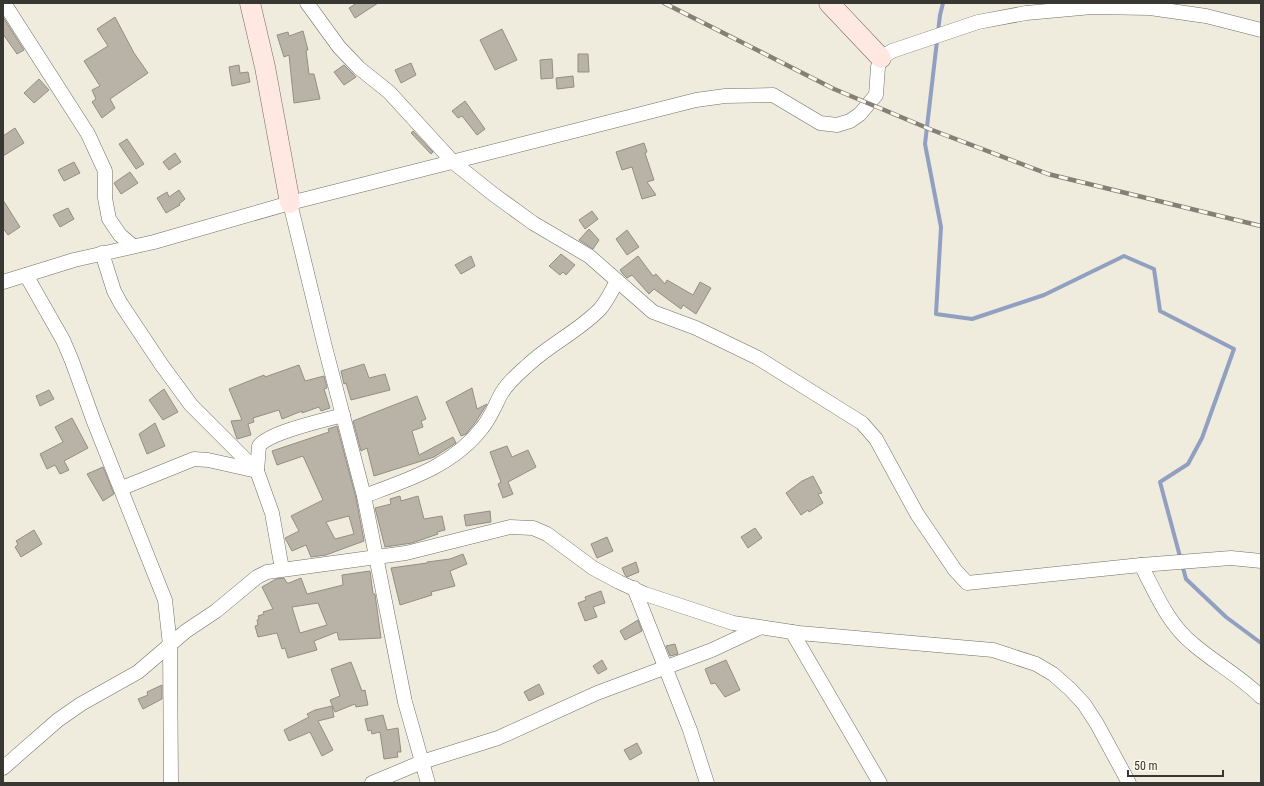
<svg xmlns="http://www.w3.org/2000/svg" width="1264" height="786" font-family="'Roboto Condensed',sans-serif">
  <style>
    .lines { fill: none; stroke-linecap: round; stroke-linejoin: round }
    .stream { stroke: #91a0c0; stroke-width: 4 }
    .building { fill: #b8b3a6; stroke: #938f83; fill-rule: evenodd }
    .street-casing { stroke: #746f64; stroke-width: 15 }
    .secondary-casing { stroke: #746f64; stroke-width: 21 }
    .street { stroke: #fff; stroke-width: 14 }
    .secondary { stroke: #ffe8e2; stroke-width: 20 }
    .rail-casing { stroke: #838077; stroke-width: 4.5 }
    .rail { stroke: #fdf8eb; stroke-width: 3; stroke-dasharray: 9; stroke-linecap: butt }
  </style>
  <rect width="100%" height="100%" fill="#efebdd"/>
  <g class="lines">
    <!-- stream -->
    <path class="stream" d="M943,3L940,15L925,144L941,227L936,314L972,319L1044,295L1124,256L1154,269L1160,311L1234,349L1202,438L1188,464L1160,482L1186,579L1226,617L1261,643"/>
  </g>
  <!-- building -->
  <g class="building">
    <path d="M357,3H378L355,18L349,8Z"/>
    <path d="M3,17L24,50L17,54L3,34Z"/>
    <path d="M115,17L134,53L148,73L110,99L115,108L102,118L92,102L96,99L92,90L100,86L84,61L108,46L97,29Z"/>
    <path d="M502,29L517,60L495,70L480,40Z"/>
    <path d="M303,31L308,50H306L309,74H314L320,99L294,103L289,55L284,57L277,35L288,32L289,36Z"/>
    <path d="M578,54H588L589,72H578Z"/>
    <path d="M552,59L553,78L541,79L540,60Z"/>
    <path d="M411,63L416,75L401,83L395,70Z"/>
    <path d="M239,65L240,73L248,72L250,82L232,86L229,67Z"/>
    <path d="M344,65L356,77L344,85L334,72Z"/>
    <path d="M573,76L574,87L557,89L556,78Z"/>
    <path d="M39,79L49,90L34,103L24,93Z"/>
    <path d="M465,101L485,129L477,135L462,116L458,118L452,111Z"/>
    <path d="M15,128L24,143L3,156V136Z"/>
    <path d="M413,131L433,152L431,154L411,133Z"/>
    <path d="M127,139L144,164L136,169L119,144Z"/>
    <path d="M644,143L647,152L645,153L654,180L647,182L656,195L642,199L632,167L622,170L616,152Z"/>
    <path d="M175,153L181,162L169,170L163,162Z"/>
    <path d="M74,162L80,173L64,181L58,170Z"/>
    <path d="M130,172L138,183L121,194L114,183Z"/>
    <path d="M179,190L185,199L179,204L180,205L166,213L157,198L167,192L169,197Z"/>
    <path d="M3,200L20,227L8,235L3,228Z"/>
    <path d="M68,208L74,219L60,227L53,215Z"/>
    <path d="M592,211L598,219L585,229L579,220Z"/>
    <path d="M589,229L599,240L593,249L579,240Z"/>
    <path d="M627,230L639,247L627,255L616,239Z"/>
    <path d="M561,254L575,265L566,275L563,272L560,275L549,266Z"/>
    <path d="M471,256L475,266L461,274L455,265Z"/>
    <path d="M638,256L653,276L656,274L665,284L667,280L693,295L700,282L711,288L696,314L683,305L681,309L654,289L649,294L632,275L627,278L623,274L620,270Z"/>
    <path d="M364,364L369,378L385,374L390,390L351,400L346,383L344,384L341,371Z"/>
    <path d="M299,365L305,381L324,376L327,388L324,389L330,408L321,411L319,407L302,413V411L282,419L279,410L253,418L254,422L248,424L251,435L237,439L231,421L242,420L229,389L264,375L265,377Z"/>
    <path d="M472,388L477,409L487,404L475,423L466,434L461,436L446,402Z"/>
    <path d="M164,389L178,412L163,420L149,400Z"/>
    <path d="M49,390L54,399L40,406L36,396Z"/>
    <path d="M417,396L426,419L421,421L423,427L412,431L419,455L453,437L456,443L434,457L374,476L367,448L361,451L353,421Z"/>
    <path d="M72,418L88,448L64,461L69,470L60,474L55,465L47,469L40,454L63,442L55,427Z"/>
    <path d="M155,423L165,446L147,454L139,434Z"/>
    <path d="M337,426L356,498L364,541L326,555L311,557L306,545L292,551L285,538L299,531L291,516L323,500L303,456L277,465L272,451L329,432L328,429ZM349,516L354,534L335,539L326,522Z"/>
    <path d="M507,446L512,457L528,450L536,467L508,482L513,494L503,498L498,484L501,482L490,452Z"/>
    <path d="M103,467L114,494L103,501L87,474Z"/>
    <path d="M813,476L822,493L818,494L823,503L809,512L808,510L801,515L786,493L802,481Z"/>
    <path d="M400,496L401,501L418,496L424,519L442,516L445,530L437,532L438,534L412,543L385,547L375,508L391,504L390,499Z"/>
    <path d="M490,511L491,522L466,526L464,515Z"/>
    <path d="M755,528L762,538L748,548L741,537Z"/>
    <path d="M34,530L42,544L21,557L15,547L18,544L16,541Z"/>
    <path d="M607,537L613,551L597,558L591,544Z"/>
    <path d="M463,554L467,564L450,571L455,586L431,592L432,595L400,605L391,568L427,563V562L450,559Z"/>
    <path d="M636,562L639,572L627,577L625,575L622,568Z"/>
    <path d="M370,571L373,594H375L381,638L339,640L337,632L314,641L317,650L288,658L285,648L282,649L277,633L258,637L255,626L258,625L257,620L259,619L258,616L264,614L263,612L273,609L262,587L276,579L284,578L287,583H289L301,578L307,594L343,585L342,575ZM318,603L327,625L300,633L292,607Z"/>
    <path d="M601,591L605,603L593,607L597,617L585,621L578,603L586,600L585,597Z"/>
    <path d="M638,620L642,631L625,640L620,631Z"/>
    <path d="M675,644L678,654L670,656L666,646Z"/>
    <path d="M602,660L607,669L598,674L593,666Z"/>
    <path d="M726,660L740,690L725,697L715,683L711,684L705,669Z"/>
    <path d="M351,662L362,691L365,690L368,705L356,707L355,704L335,712L330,700L340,696L331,669Z"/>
    <path d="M539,684L544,694L529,701L524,692Z"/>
    <path d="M162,685V699L143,709L138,699L148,695L147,692Z"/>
    <path d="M332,706L334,717L318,721L333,750L322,756L310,732L289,741L284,730L309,717L307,714L315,710Z"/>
    <path d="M383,715L387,730L398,728L401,752H397L398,757L384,759L380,732L372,734L371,730L368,731L365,719Z"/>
    <path d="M637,743L642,753L630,760L624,750Z"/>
  </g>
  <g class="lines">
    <defs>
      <g id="street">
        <path d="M4,3L88,134L105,171V198L109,219L120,235L133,246"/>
        <path d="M307,3L339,47L359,68L389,92L453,162L493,194L533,223L589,256L653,312L696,328L758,358L862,423L876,439L917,514L955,570L967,583L1141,565L1231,558L1261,561"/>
        <path d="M290,203L325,347L364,496L405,702L428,783"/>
        <path d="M102,253L114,291L121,304L161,364L191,405L257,471"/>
        <path d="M26,275L63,340L72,361L94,422L165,600L170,645L171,783"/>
        <path d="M3,282L74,260L154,242L290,203L696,100L725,96L773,95L820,123L837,125L850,121L860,114L876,95L878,67L881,58L892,51L978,22L1026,13L1092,7L1150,8L1206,16L1261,30"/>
        <path d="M122,488L194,459L208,460L257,471"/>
        <path d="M364,496C407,480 453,466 482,428C490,418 494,408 500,396C506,384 518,374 528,365C550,344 579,331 600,309C607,301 612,290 617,281"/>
        <path d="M1141,565C1155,592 1168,624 1193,644C1215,663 1240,676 1261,697"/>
        <path d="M282,569L272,513L257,471L259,446C269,432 325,420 343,415"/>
        <path d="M634,588L690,730L707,783"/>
        <path d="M792,632L880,783"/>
        <path d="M3,768L58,720L81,704L138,672L186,631L216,611L257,577L267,572L406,553L510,527L533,528L547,534L593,568L619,582L645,594L733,623L799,633L993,650L1036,664L1053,674L1070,689L1084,704L1097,724L1129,783"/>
        <path d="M372,783L422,762L498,738L597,693L712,650L759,628"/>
      </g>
      <g id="secondary">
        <path d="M250,3L265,67L290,203"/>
        <path d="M829,3L881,58"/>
      </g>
    </defs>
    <!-- street casing -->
    <use href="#street" class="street-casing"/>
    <!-- secondary casing -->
    <use href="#secondary" class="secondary-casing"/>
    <!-- street -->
    <use href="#street" class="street"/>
    <!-- secondary -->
    <use href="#secondary" class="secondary"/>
    <defs>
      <path id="rail" d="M664,3L834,89L932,130L1048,174L1261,226"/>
    </defs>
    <!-- rail casing -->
    <use href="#rail" class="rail-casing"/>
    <!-- rail -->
    <use href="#rail" class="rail"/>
  </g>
  <!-- border -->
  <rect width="1264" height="786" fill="none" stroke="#393732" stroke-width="8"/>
  <!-- scale -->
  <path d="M1128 770v6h95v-6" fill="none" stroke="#393732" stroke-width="2"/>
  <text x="1134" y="770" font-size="12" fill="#393732" stroke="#fdf8eb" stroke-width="3" paint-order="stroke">50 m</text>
</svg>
